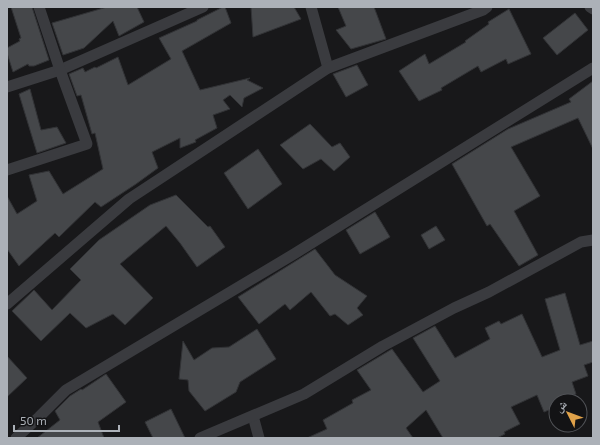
<svg xmlns="http://www.w3.org/2000/svg" width="600" height="445" font-family="'Exo 2','Noto Naskh Arabic',sans-serif">
  <style>
    .building { fill: #45474a; stroke: #323336 }
    .lines { fill: none; stroke-linecap: round; stroke-linejoin: round }
    .minor { stroke: #3a3b3f; stroke-width: 11 }
  </style>
  <rect width="100%" height="100%" fill="#18181a"/>
  <!-- building -->
  <g class="building">
    <path d="M11,7H32L49,60L34,66H29L28,64L13,72L7,53V48L20,41L19,39L21,38Z"/>
    <path d="M107,7H137L144,22L119,36L113,21L84,48L63,55L52,23Z"/>
    <path d="M223,7H225L231,23L182,51L200,90L250,78L247,80L263,88L244,98L242,107L230,95L223,100L230,109L213,115L217,128L195,140L196,142L180,148V138L152,152L158,168L136,184L101,207L95,202L59,237L55,233L19,266L7,249V196L17,214L37,201L29,175L49,171L63,194L103,169L95,133L92,134L81,95L77,96L69,74L83,68L85,72L95,67L96,68L118,57L128,85L171,59L159,38L197,21V20Z"/>
    <path d="M251,7H294L301,19L253,37Z"/>
    <path d="M338,7H374L386,39L351,49L336,30L346,26Z"/>
    <path d="M509,9L531,54L508,64L506,59L481,72L478,66L441,88L442,90L419,101L399,71L425,54L429,64L466,42L465,41L489,24L488,22Z"/>
    <path d="M575,13L588,30L557,55L543,38Z"/>
    <path d="M357,65L368,85L346,97L333,74Z"/>
    <path d="M593,81V149L578,118L511,147L540,196L514,211L538,255L519,266L490,224L487,226L452,164L508,129L571,102L569,99Z"/>
    <path d="M30,89L41,130L57,127L66,143L37,153L19,94Z"/>
    <path d="M310,124L332,147L340,143L350,157L334,171L321,159L303,169L280,145Z"/>
    <path d="M258,149L282,184L248,209L224,173Z"/>
    <path d="M176,195L208,227L210,226L225,247L197,267L180,243L166,226L120,264L153,298L125,325L113,314L86,328L70,313L41,341L12,311L34,290L52,310L81,280L70,269L99,240L150,205Z"/>
    <path d="M375,212L390,237L360,254L346,230Z"/>
    <path d="M436,226L445,240L429,249L421,235Z"/>
    <path d="M315,249L335,275L367,296L357,308L363,315L348,325L335,314L330,316L311,292L290,310L285,304L259,324L238,297Z"/>
    <path d="M565,293L580,345L593,341V362L584,365L588,376L572,382L576,394L556,401V407L544,412L537,395L511,407L520,424L504,432L505,434L497,438H443L426,410L406,428L413,438H307L327,429L323,420L353,403L352,400L371,390L357,370L392,349L423,392L440,381L413,338L435,326L455,358L490,339L485,328L499,321L501,324L522,314L542,357L560,350L545,299Z"/>
    <path d="M257,329L276,359L240,382L236,392L205,411L189,391L188,380L179,379L183,341L194,360L212,348L229,347Z"/>
    <path d="M7,356L27,378L7,397Z"/>
    <path d="M106,374L126,402L98,422L104,438H37L60,420L55,411L70,396L81,389L82,390Z"/>
    <path d="M171,409L185,438H153L145,422Z"/>
  </g>
  <g class="lines">
    <!-- minor -->
    <g class="minor">
      <path d="M311,7L328,68"/>
      <path d="M590,7L593,9"/>
      <path d="M7,87L60,70L203,7"/>
      <path d="M7,170L87,144L60,70L39,7"/>
      <path d="M7,304L129,199L328,68L483,10L487,7"/>
      <path d="M253,416L259,438"/>
      <path d="M16,438L39,417L66,390L294,254L593,68"/>
      <path d="M200,438L304,394L383,346L454,308L489,292L581,242L593,240"/>
    </g>
  </g>
  <!-- border -->
  <rect width="600" height="445" fill="none" stroke="#acb1b8" stroke-width="16"/>
  <!-- north arrow -->
  <g transform="translate(568 413) rotate(312)"><circle r="19" fill="#131315" stroke="#505256"/>
  <path d="M0-3L7 15L0 10L-7 15Z" fill="#e0a24a"/>
  <text y="-6" font-size="11" font-weight="bold" text-anchor="middle" fill="#acb1b8">ش</text>
  </g>
  <!-- scale -->
  <path d="M14 425v6h105v-6" fill="none" stroke="#acb1b8" stroke-width="2"/>
  <text x="20" y="425" font-size="12" fill="#acb1b8" stroke="#131315" stroke-width="3" paint-order="stroke">50 m</text>
</svg>
